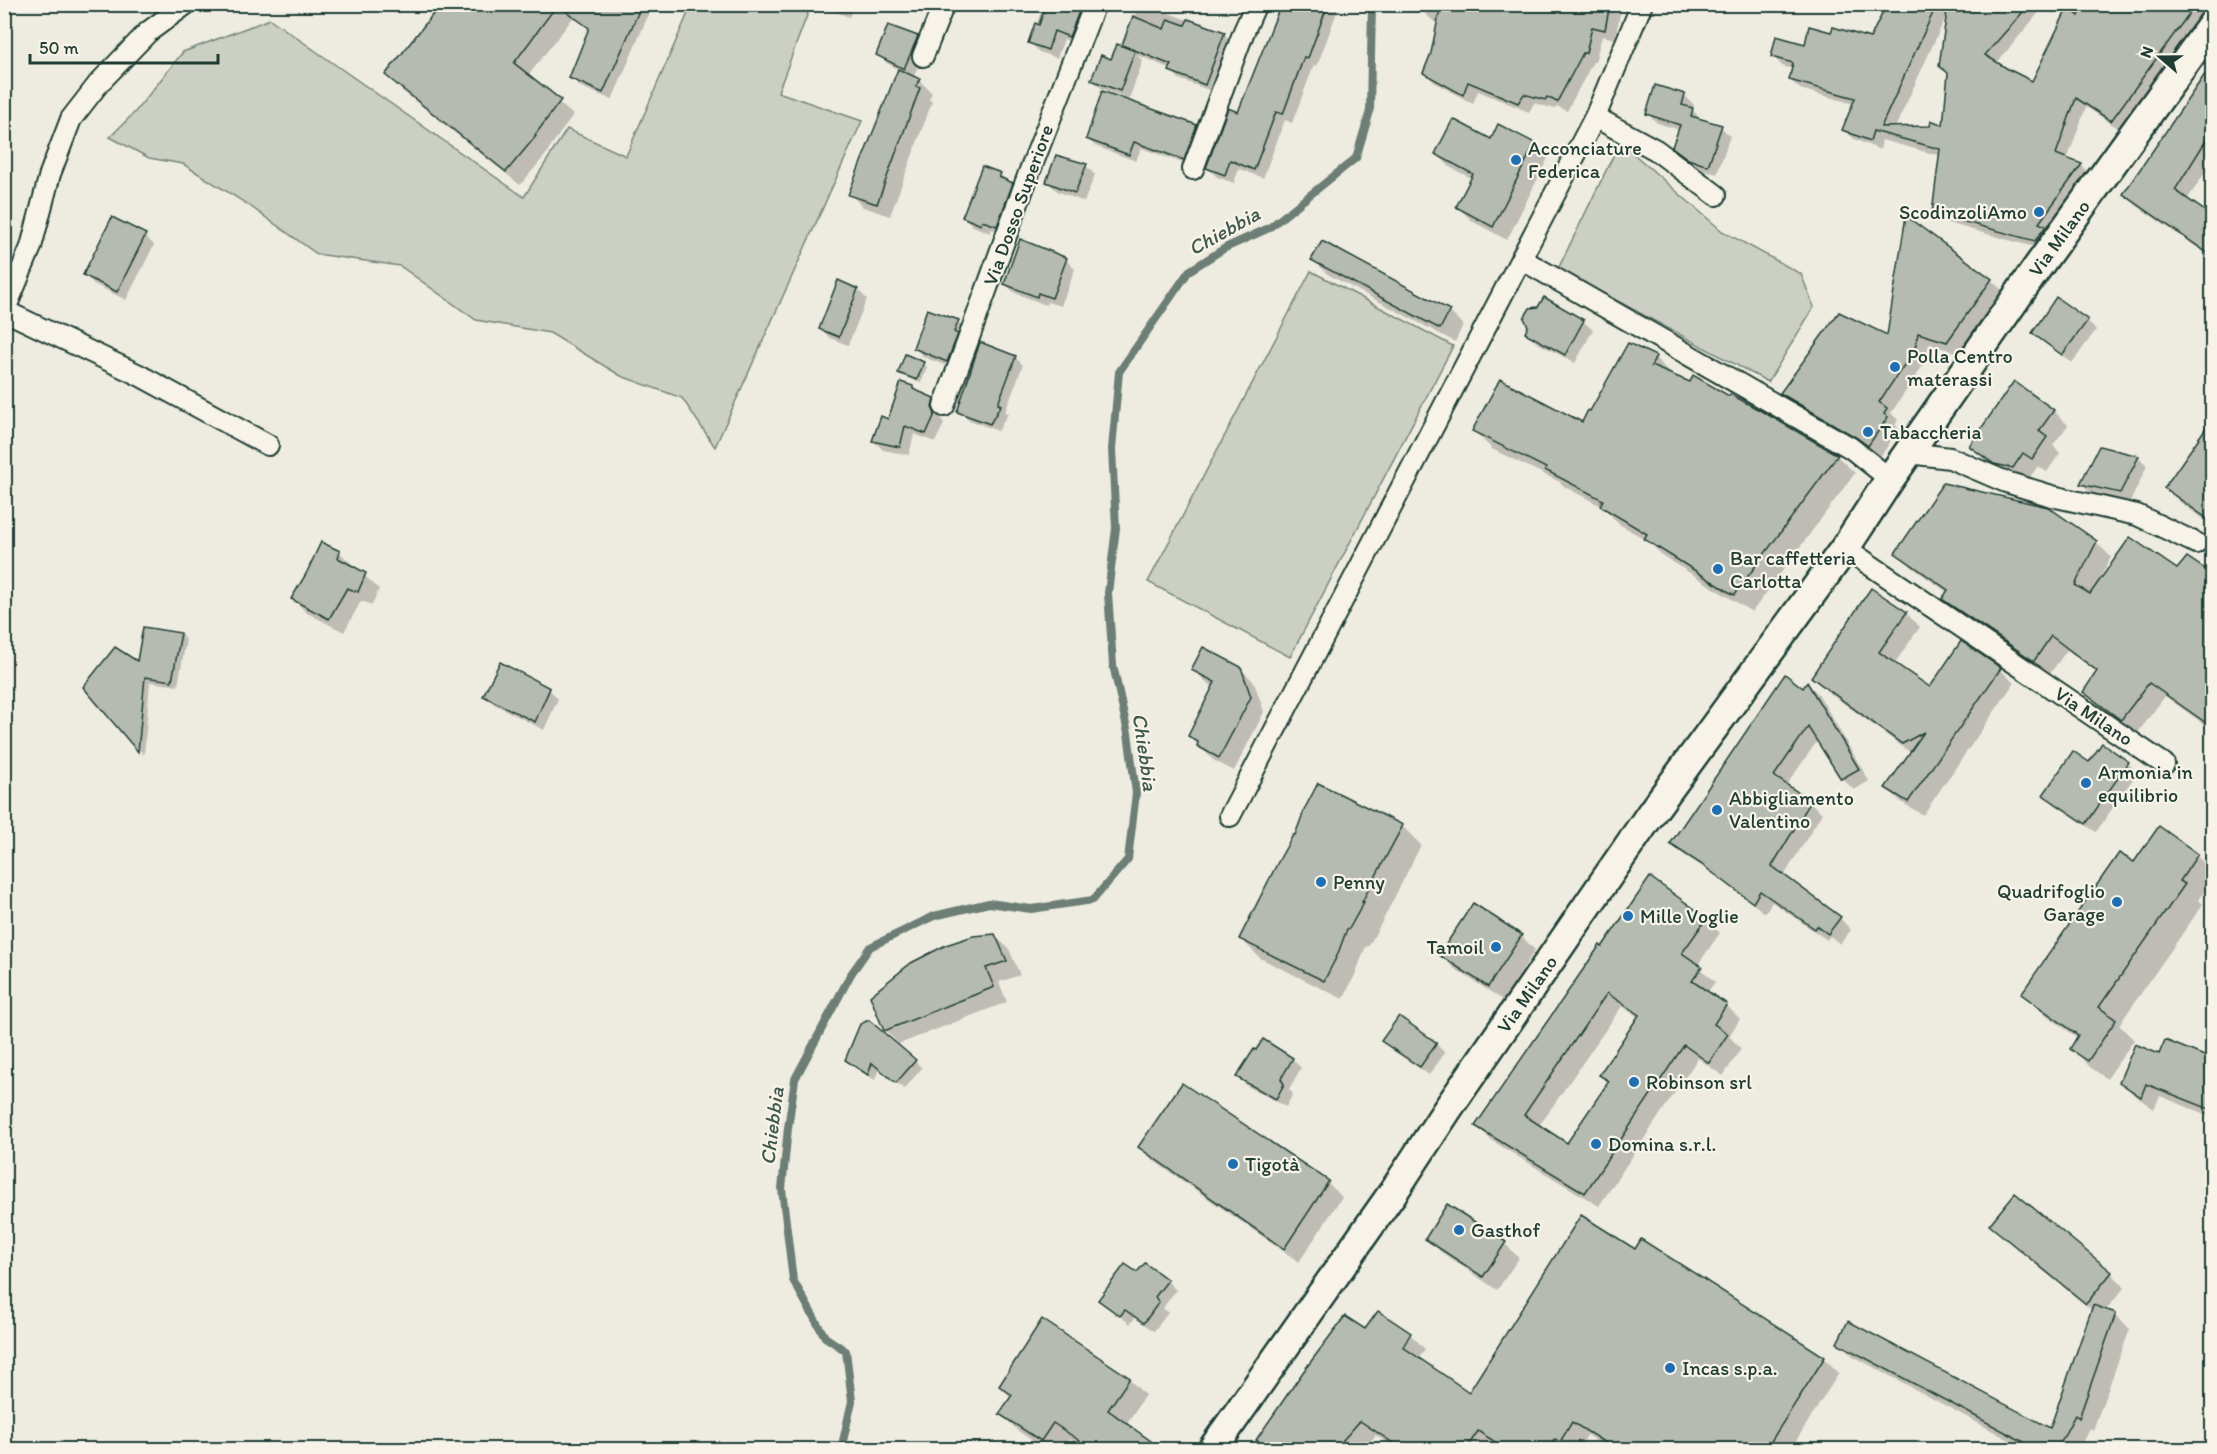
<svg xmlns="http://www.w3.org/2000/svg" width="2217" height="1454" font-family="Itim,sans-serif">
  <style>
    .green { fill: #cccfc4; stroke: #76867c; stroke-width: 1.5 }
    .shadow { fill: #0003; fill-rule: evenodd }
    .lines { fill: none; stroke-linecap: round; stroke-linejoin: round }
    .stream { stroke: #6c7e74; stroke-width: 8 }
    .building { fill: #b5bbb0; stroke: #1f3d34; stroke-width: 1.5; fill-rule: evenodd }
    .street-casing { stroke: #1f3d34; stroke-width: 24 }
    .secondary-casing { stroke: #1f3d34; stroke-width: 33 }
    .street { stroke: #f7f3e8; stroke-width: 20 }
    .secondary { stroke: #f7f3e8; stroke-width: 28 }
    .poi-dot { fill: #1f6fb2; stroke: #f7f3e8; stroke-width: 2 }
    .labels { text-anchor: middle; stroke-width: 4.5; stroke-linejoin: round; paint-order: stroke }
    .poi-label { font-size: 20px; fill: #1f3d34; stroke: #f7f3e8; text-anchor: start }
    .street-label { font-size: 20px; fill: #1f3d34; stroke: #f7f3e8 }
    .water-label { font-size: 21px; font-style: italic; fill: #3f584f; stroke: #f7f3e8 }
  </style>
  <rect width="100%" height="100%" fill="#eeece1"/>
  <filter id="ink" filterUnits="userSpaceOnUse"><feTurbulence type="fractalNoise" baseFrequency=".0167" numOctaves="2"/><feDisplacementMap in="SourceGraphic" scale="12" xChannelSelector="R" yChannelSelector="G"/><feConvolveMatrix kernelMatrix="1 2 1 2 8 2 1 2 1" color-interpolation-filters="sRGB"/></filter>
  <g filter="url(#ink)">
    <!-- green -->
    <g class="green">
      <path d="M692,4L811,5L778,92L862,121L715,447L682,398L621,376L550,333L476,320L400,266L317,254L247,204L183,164L149,158L110,137L135,112L183,52L270,19L524,197L567,129L626,156Z"/>
      <path d="M1620,142L1722,231L1801,274L1814,307L1768,382L1558,269Z"/>
      <path d="M1311,271L1453,346L1290,657L1148,582Z"/>
    </g>
    <!-- shadow -->
    <g class="shadow">
      <path d="M443,4H574L579,10L528,76L573,115L548,150L549,151L520,185L400,89L387,75Z"/>
      <path d="M606,4H653L612,100L579,86L571,77Z"/>
      <path d="M827,4H855L849,17L833,11Z"/>
      <path d="M913,4H924L922,8Z"/>
      <path d="M1044,4H1097L1079,45L1064,39L1057,58L1039,52L1030,42Z"/>
      <path d="M1139,4H1145L1224,34L1232,42L1214,92L1179,79L1171,69L1137,55L1143,61L1129,99L1102,89L1093,80L1112,61L1130,51L1124,45Z"/>
      <path d="M1282,4H1340L1317,66L1314,65L1292,123L1285,120L1263,178L1239,169L1234,183L1217,177L1208,168L1239,114Z"/>
      <path d="M1427,4H1622L1615,39L1602,36L1595,62H1593L1567,111L1557,106L1555,109L1534,103L1529,112L1478,91L1473,104L1434,82L1424,72L1432,54L1438,25L1425,14Z"/>
      <path d="M1888,4H2046L1996,64L2033,83L2080,19L2085,4H2200L2201,20L2121,130L2086,107L2067,160L2081,165L2091,175L2045,250L1944,222L1934,212L1941,156L1882,140L1880,150L1854,139L1844,129L1854,104L1800,89L1790,80L1793,69L1782,66L1773,56L1806,46L1871,39ZM1947,14L1940,66L1949,75L1944,128H1895Z"/>
      <path d="M917,37L926,47L913,78L919,80L932,93L929,99L932,102L890,216L863,207L850,194L899,70L887,63L878,54Z"/>
      <path d="M2212,66V162L2187,200L2212,218V258L2137,206L2125,194Z"/>
      <path d="M1656,87L1685,96L1694,105L1692,109L1701,120L1721,127L1730,136L1717,174L1699,168L1683,156L1674,147L1680,130L1657,123L1648,114Z"/>
      <path d="M1196,126L1203,133L1191,166L1141,148L1136,161L1095,146L1087,139Z"/>
      <path d="M1492,141L1534,144L1548,158L1507,240L1472,221L1458,207L1473,179L1451,168L1437,154Z"/>
      <path d="M1086,166L1095,175L1084,202L1057,191L1048,182Z"/>
      <path d="M1000,174L1021,193L1006,235L992,229L990,233L973,226L964,217Z"/>
      <path d="M112,219L145,236L154,245L126,300L94,284L85,275Z"/>
      <path d="M1313,259L1449,311L1463,325L1455,342L1327,274Z"/>
      <path d="M1066,260L1075,269L1061,306L1047,302L1046,305L1015,293L1005,284Z"/>
      <path d="M1991,280L2003,291L1959,353L1929,344L1926,361L1891,413L1898,420L1895,425L1899,429L1880,457L1870,449L1793,405L1782,393Z"/>
      <path d="M858,290L867,299L848,345L830,338L821,329Z"/>
      <path d="M1583,321L1593,330L1575,363L1536,342L1527,333Z"/>
      <path d="M2087,321L2096,330L2072,363L2034,333Z"/>
      <path d="M958,322L967,331L957,370L924,357L915,348Z"/>
      <path d="M1015,357L1023,365L1005,412L1008,414L998,431L967,419L959,411Z"/>
      <path d="M1655,358L1672,375L1837,456L1855,473L1752,612L1663,556L1648,541L1619,524L1603,507L1565,487L1560,482L1492,449L1474,431L1582,424L1591,413Z"/>
      <path d="M923,363L927,367L921,383L904,376L900,372Z"/>
      <path d="M2014,383L2054,411L2068,425L2053,445L2060,453L2047,472L2038,466L2027,481L2010,478L1985,460L1971,446Z"/>
      <path d="M913,387L918,393L933,399L943,409L941,418L944,424L935,442L914,434L909,455L883,450L874,441Z"/>
      <path d="M2212,423V525L2181,503L2166,488Z"/>
      <path d="M2138,457L2147,466L2130,502L2091,493L2082,484Z"/>
      <path d="M2096,542L2111,557L2099,580L2101,581L2177,571L2187,559L2212,576V730L2165,696L2137,734L2100,707L2085,692L2098,673L2067,650L2049,675L1959,614L1944,599L1948,593L1912,567L1897,552Z"/>
      <path d="M339,552L379,589L372,605L361,601L344,632L307,613L293,599Z"/>
      <path d="M1906,613L1920,627L1894,664L1930,689L2000,669L2014,683L1923,815L1901,802L1887,788L1911,753L1827,691L1812,677Z"/>
      <path d="M181,635L186,640L178,686L150,682L144,755L85,687L138,663Z"/>
      <path d="M1240,668L1254,682L1264,712L1234,771L1213,760L1189,735L1214,687L1207,683L1193,669Z"/>
      <path d="M1808,684L1819,695L1869,781L1854,790L1842,778L1818,740L1786,786L1810,802L1822,813L1784,876L1840,918L1851,930L1840,944L1830,936L1827,940L1772,902L1765,913L1715,875L1684,855L1672,844Z"/>
      <path d="M549,689L558,699L544,730L494,704L485,695Z"/>
      <path d="M2102,745L2128,763L2137,773L2096,832L2054,804L2045,795L2089,764Z"/>
      <path d="M1402,826L1421,845L1382,922L1368,947L1366,946L1355,975L1343,999L1260,958L1241,939Z"/>
      <path d="M2159,828L2197,856L2212,871V880L2199,900L2203,904L2119,1025L2134,1040L2107,1079L2090,1067L2072,1048L2078,1038L2042,1012L2023,994L2134,864Z"/>
      <path d="M1473,905L1521,936L1535,950L1503,1000L1455,969L1441,955Z"/>
      <path d="M1706,919L1720,933L1697,966L1715,982L1707,993L1726,1005L1740,1019L1729,1036L1741,1049L1723,1076L1698,1058L1599,1206L1491,1140L1477,1126L1602,949ZM1622,1006L1639,1018L1601,1075L1609,1083L1568,1145L1539,1126Z"/>
      <path d="M994,935L1009,949L1020,975L999,982L1007,1002L899,1044L885,1030Z"/>
      <path d="M1399,1018L1436,1044L1445,1053L1429,1075L1392,1050L1383,1040Z"/>
      <path d="M2166,1042L2212,1060V1117L2160,1096L2154,1109L2134,1095L2121,1082L2160,1056Z"/>
      <path d="M1292,1059L1301,1068L1289,1089L1293,1094L1286,1107L1247,1086L1238,1077Z"/>
      <path d="M847,1060L915,1061L922,1068L904,1089L879,1068L875,1080L854,1067Z"/>
      <path d="M1140,1147L1328,1183L1342,1197L1299,1262L1154,1161Z"/>
      <path d="M1991,1225L2111,1273L2125,1287L2105,1311L2116,1315L2130,1329L2093,1430L2090,1428L2078,1450H2028L1853,1356L1839,1342L2050,1430L2093,1311L2005,1239Z"/>
      <path d="M1427,1238L1505,1244L1519,1258L1497,1290L1441,1252Z"/>
      <path d="M1636,1251L1824,1358L1839,1373L1790,1450H1609L1587,1435L1579,1450H1501L1493,1445L1490,1450H1397L1376,1435L1363,1450H1268L1258,1440L1366,1331L1410,1334L1425,1349L1418,1359L1469,1394ZM1408,1335H1411L1400,1354L1398,1353Z"/>
      <path d="M1137,1274L1167,1281L1176,1290L1163,1308L1168,1313L1154,1331L1135,1318L1130,1324L1100,1300Z"/>
      <path d="M1129,1379L1145,1395L1126,1425L1156,1450H1083L1070,1439L1062,1450H1046L1017,1430L1001,1414L1012,1398L1000,1386Z"/>
    </g>
    <g class="lines">
      <!-- stream -->
      <path class="stream" d="M841,1450L852,1401L846,1351L825,1337L793,1280L782,1189L788,1128L795,1079L851,974L870,947L934,916L989,903L1031,909L1093,900L1128,859L1136,793L1128,733L1113,665L1108,593L1116,528L1112,449L1119,372L1189,271L1225,248L1269,228L1356,158L1370,111L1372,4"/>
    </g>
    <!-- building -->
    <g class="building">
      <path d="M441,4H642L603,93L569,78L589,28L557,5L514,63L561,100L535,135L536,136L506,172L385,75Z"/>
      <path d="M1046,4H1082L1069,37L1054,31L1048,50L1028,43L1035,23L1039,25Z"/>
      <path d="M1281,4H1328L1308,58L1304,57L1283,114L1276,112L1254,170L1230,160L1225,175L1206,168L1228,108L1238,112Z"/>
      <path d="M1441,4H1610L1605,30L1592,27L1586,53H1583L1557,102L1547,97L1545,100L1524,94L1518,103L1468,82L1463,95L1423,73L1431,53Z"/>
      <path d="M1887,4H1937L1881,127L1930,126L1931,120L1943,125L1948,73L1939,66L1948,4H2030L1985,55L2008,69L2032,81L2068,7L2079,16L2083,4H2196L2111,121L2076,98L2056,154L2082,164L2039,223L2046,226L2035,241L1932,213L1940,149L1873,131L1870,141L1842,130L1855,98L1789,80L1793,63L1771,57L1776,36L1805,44L1809,26L1831,32L1833,27L1870,38Z"/>
      <path d="M1133,16L1164,29L1168,19L1185,25L1188,19L1225,32L1205,85L1169,71L1171,65L1122,45Z"/>
      <path d="M888,25L918,36L904,69L876,55Z"/>
      <path d="M1117,44L1135,51L1120,91L1091,80L1101,55L1111,59Z"/>
      <path d="M2212,64V131L2175,190L2212,216V256L2123,194Z"/>
      <path d="M898,69L920,79L916,86L920,88L877,204L848,195Z"/>
      <path d="M1655,85L1685,94L1682,105L1693,108L1691,116L1722,125L1708,166L1688,159L1672,147L1680,125L1646,114Z"/>
      <path d="M1102,91L1197,125L1184,160L1134,142L1129,155L1086,139Z"/>
      <path d="M1453,119L1491,139L1498,124L1535,143L1493,227L1456,207L1473,174L1435,154Z"/>
      <path d="M1056,155L1087,164L1075,193L1046,182Z"/>
      <path d="M982,166L1001,173L999,177L1013,183L997,226L982,221L981,225L962,217Z"/>
      <path d="M1906,216L1992,279L1947,342L1918,333L1915,349L1879,402L1887,408L1884,414L1888,417L1868,446L1857,438L1780,393L1839,312L1887,335Z"/>
      <path d="M112,217L146,234L117,292L83,275Z"/>
      <path d="M1020,239L1067,258L1052,298L1038,293L1037,297L1004,284Z"/>
      <path d="M1322,241L1450,310L1440,329L1311,260Z"/>
      <path d="M838,280L858,289L839,337L819,329Z"/>
      <path d="M1544,297L1584,320L1565,355L1525,333L1528,326L1524,318L1530,308L1538,307Z"/>
      <path d="M2056,297L2088,320L2062,355L2032,333Z"/>
      <path d="M927,309L959,320L954,332L958,334L947,362L913,348Z"/>
      <path d="M980,342L1016,356L998,404L1001,405L990,424L957,412Z"/>
      <path d="M1628,343L1656,356L1651,366L1690,382L1693,375L1729,396L1730,394L1763,412L1838,455L1734,595L1644,539L1647,534L1600,506L1603,500L1545,470L1546,468L1472,431L1500,379L1582,422L1588,410L1590,411Z"/>
      <path d="M905,354L924,362L917,380L898,373Z"/>
      <path d="M2014,381L2054,410L2039,431L2047,437L2032,459L2023,453L2013,468L1994,464L1969,446Z"/>
      <path d="M901,382L913,386V389L934,398L932,407L935,414L926,434L905,426L900,447L872,441L881,416L888,419Z"/>
      <path d="M2212,419V522L2164,488Z"/>
      <path d="M2099,446L2139,456L2120,493L2080,484Z"/>
      <path d="M1943,483L2048,507L2097,541L2075,585L2090,594L2130,537L2177,569L2187,557L2212,574V727L2149,683L2121,720L2083,692L2097,671L2051,636L2034,661L1942,599L1948,590L1895,553Z"/>
      <path d="M321,542L340,551L338,558L366,573L358,592L347,588L329,619L291,599L306,574Z"/>
      <path d="M1871,588L1907,612L1879,652L1930,687L1961,641L2001,668L1908,802L1885,788L1924,732L1902,744L1811,677Z"/>
      <path d="M143,627L181,633L172,681L145,677L138,752L83,687L115,647L137,661Z"/>
      <path d="M1203,647L1241,667L1251,697L1219,758L1197,746L1198,742L1188,736L1215,682L1191,670Z"/>
      <path d="M500,662L550,688L535,722L483,696Z"/>
      <path d="M1785,674L1803,688L1807,682L1859,769L1841,779L1808,727L1774,776L1811,801L1772,866L1841,917L1828,934L1817,926L1815,929L1760,891L1753,903L1701,864L1670,844Z"/>
      <path d="M2102,743L2129,762L2086,824L2043,795L2073,751L2089,762Z"/>
      <path d="M1318,783L1403,825L1362,902H1364L1349,929H1347L1337,956L1324,981L1239,939L1278,862L1293,835H1295L1305,808Z"/>
      <path d="M2159,826L2198,854L2180,881L2185,884L2099,1007L2116,1020L2088,1061L2070,1049L2078,1035L2021,994L2119,853L2134,862Z"/>
      <path d="M1650,877L1707,918L1682,953L1702,967L1692,981L1727,1004L1714,1024L1728,1034L1709,1063L1684,1045L1585,1193L1475,1126L1600,945L1602,947ZM1607,993L1639,1015L1599,1075L1609,1081L1567,1143L1524,1115Z"/>
      <path d="M1473,903L1522,935L1488,987L1439,955Z"/>
      <path d="M995,934L1007,961L986,968L994,987L884,1031L870,996L911,963L946,945L973,936Z"/>
      <path d="M1399,1016L1437,1043L1420,1067L1381,1041Z"/>
      <path d="M869,1020L916,1060L896,1083L872,1063L868,1075L845,1060L860,1024Z"/>
      <path d="M1263,1039L1293,1058L1281,1079L1284,1084L1276,1099L1236,1077L1254,1049L1256,1050Z"/>
      <path d="M2165,1040L2212,1059V1110L2146,1084L2141,1097L2119,1082L2135,1044L2159,1054Z"/>
      <path d="M1182,1083L1329,1181L1284,1249L1138,1147Z"/>
      <path d="M2015,1193L2112,1272L2086,1304L1989,1225Z"/>
      <path d="M1447,1204L1506,1242L1483,1277L1425,1239Z"/>
      <path d="M1581,1215L1635,1249L1641,1239L1825,1357L1766,1449H1615L1572,1422L1560,1442L1555,1439L1548,1449H1506L1478,1431L1466,1449H1402L1360,1421L1335,1449H1273L1256,1440L1303,1372L1345,1316L1365,1329L1378,1311L1411,1333L1403,1347L1469,1392Z"/>
      <path d="M1145,1263L1168,1280L1155,1297L1159,1302L1144,1323L1125,1310L1120,1316L1098,1300L1125,1264L1137,1272Z"/>
      <path d="M2093,1305L2116,1313L2079,1418L2075,1415L2057,1449H2037L1837,1343L1848,1321L2050,1428Z"/>
      <path d="M1042,1319L1130,1378L1108,1410L1162,1449H1092L1053,1423L1041,1441L999,1414L1012,1395L999,1386Z"/>
    </g>
    <g class="lines">
      <defs>
        <g id="street">
          <path d="M923,56L944,4"/>
          <path d="M1595,117L1656,150L1716,195"/>
          <path d="M1193,169L1244,31L1256,4"/>
          <path d="M1521,259L1851,448L1890,479"/>
          <path d="M5,311L139,375L268,445"/>
          <path d="M4,312L31,247L50,174L71,119L99,83L148,32L186,4"/>
          <path d="M944,406L1029,173L1095,4"/>
          <path d="M1909,453L1950,458L2006,482L2052,496L2137,515L2196,543"/>
          <path d="M1845,548L2164,764"/>
          <path d="M1230,816L1595,117L1642,4"/>
        </g>
        <path id="secondary" d="M1212,1450L1394,1191L1447,1110L1652,812L1845,548L1890,479L2037,268L2212,25"/>
      </defs>
      <!-- street casing -->
      <use href="#street" class="street-casing"/>
      <!-- secondary casing -->
      <use href="#secondary" class="secondary-casing"/>
      <!-- street -->
      <use href="#street" class="street"/>
      <!-- secondary -->
      <use href="#secondary" class="secondary"/>
    </g>
  </g>
  <!-- markers -->
  <g class="poi-dot">
    <circle cx="1516" cy="160" r="6"/>
    <circle cx="2039" cy="212" r="6"/>
    <circle cx="1895" cy="367" r="6"/>
    <circle cx="1868" cy="432" r="6"/>
    <circle cx="1718" cy="569" r="6"/>
    <circle cx="2086" cy="783" r="6"/>
    <circle cx="1717" cy="810" r="6"/>
    <circle cx="1321" cy="882" r="6"/>
    <circle cx="2117" cy="902" r="6"/>
    <circle cx="1628" cy="916" r="6"/>
    <circle cx="1496" cy="947" r="6"/>
    <circle cx="1634" cy="1082" r="6"/>
    <circle cx="1596" cy="1144" r="6"/>
    <circle cx="1233" cy="1164" r="6"/>
    <circle cx="1459" cy="1230" r="6"/>
    <circle cx="1670" cy="1368" r="6"/>
  </g>
  <g class="labels">
    <!-- poi labels -->
    <g class="poi-label">
      <text x="1528" y="155">Acconciature<tspan x="1528" dy="23">Federica</tspan></text>
      <text x="2027" y="219" text-anchor="end">ScodinzoliAmo</text>
      <text x="1907" y="363">Polla Centro<tspan x="1907" dy="23">materassi</tspan></text>
      <text x="1880" y="439">Tabaccheria</text>
      <text x="1730" y="565">Bar caffetteria<tspan x="1730" dy="23">Carlotta</tspan></text>
      <text x="2098" y="779">Armonia in<tspan x="2098" dy="23">equilibrio</tspan></text>
      <text x="1729" y="805">Abbigliamento<tspan x="1729" dy="23">Valentino</tspan></text>
      <text x="1333" y="889">Penny</text>
      <text x="2105" y="898" text-anchor="end">Quadrifoglio<tspan x="2105" dy="23">Garage</tspan></text>
      <text x="1640" y="923">Mille Voglie</text>
      <text x="1484" y="954" text-anchor="end">Tamoil</text>
      <text x="1646" y="1089">Robinson srl</text>
      <text x="1608" y="1151">Domina s.r.l.</text>
      <text x="1245" y="1171">Tigotà</text>
      <text x="1471" y="1237">Gasthof</text>
      <text x="1682" y="1375">Incas s.p.a.</text>
    </g>
    <!-- street labels -->
    <g class="street-label">
      <text transform="translate(1018 205) rotate(-70)" y="7">Via Dosso Superiore</text>
      <text transform="translate(2059 238) rotate(-54)" y="7">Via Milano</text>
      <text transform="translate(2094 716) rotate(34)" y="7">Via Milano</text>
      <text transform="translate(1527 994) rotate(-55)" y="7">Via Milano</text>
    </g>
    <!-- water labels -->
    <g class="water-label">
      <text transform="translate(1224 231) rotate(-29)" y="7">Chiebbia</text>
      <text transform="translate(1145 752) rotate(82)" y="7">Chiebbia</text>
      <text transform="translate(772 1126) rotate(-83)" y="7">Chiebbia</text>
    </g>
  </g>
  <!-- margin -->
  <rect width="2217" height="1454" fill="none" stroke="#f7f3e8" stroke-width="24"/>
  <rect x="12" y="12" width="2193" height="1430" fill="none" stroke="#1f3d34" stroke-width="2" filter="url(#ink)"/>
  <!-- north arrow -->
  <g transform="translate(2160 57) rotate(290)" stroke="#f7f3e8" stroke-width="4.5" paint-order="stroke">
  <path d="M0-4.5L10 22L0 15L-10 22Z" fill="#1f3d34"/>
  <text y="-9" font-size="16" font-weight="bold" text-anchor="middle" fill="#1f3d34">N</text>
  </g>
  <!-- scale -->
  <path d="M30 54v9h188v-9" fill="none" stroke="#1f3d34" stroke-width="3"/>
  <text x="39" y="54" font-size="18" fill="#1f3d34" stroke="#f7f3e8" stroke-width="4.5" paint-order="stroke">50 m</text>
</svg>
